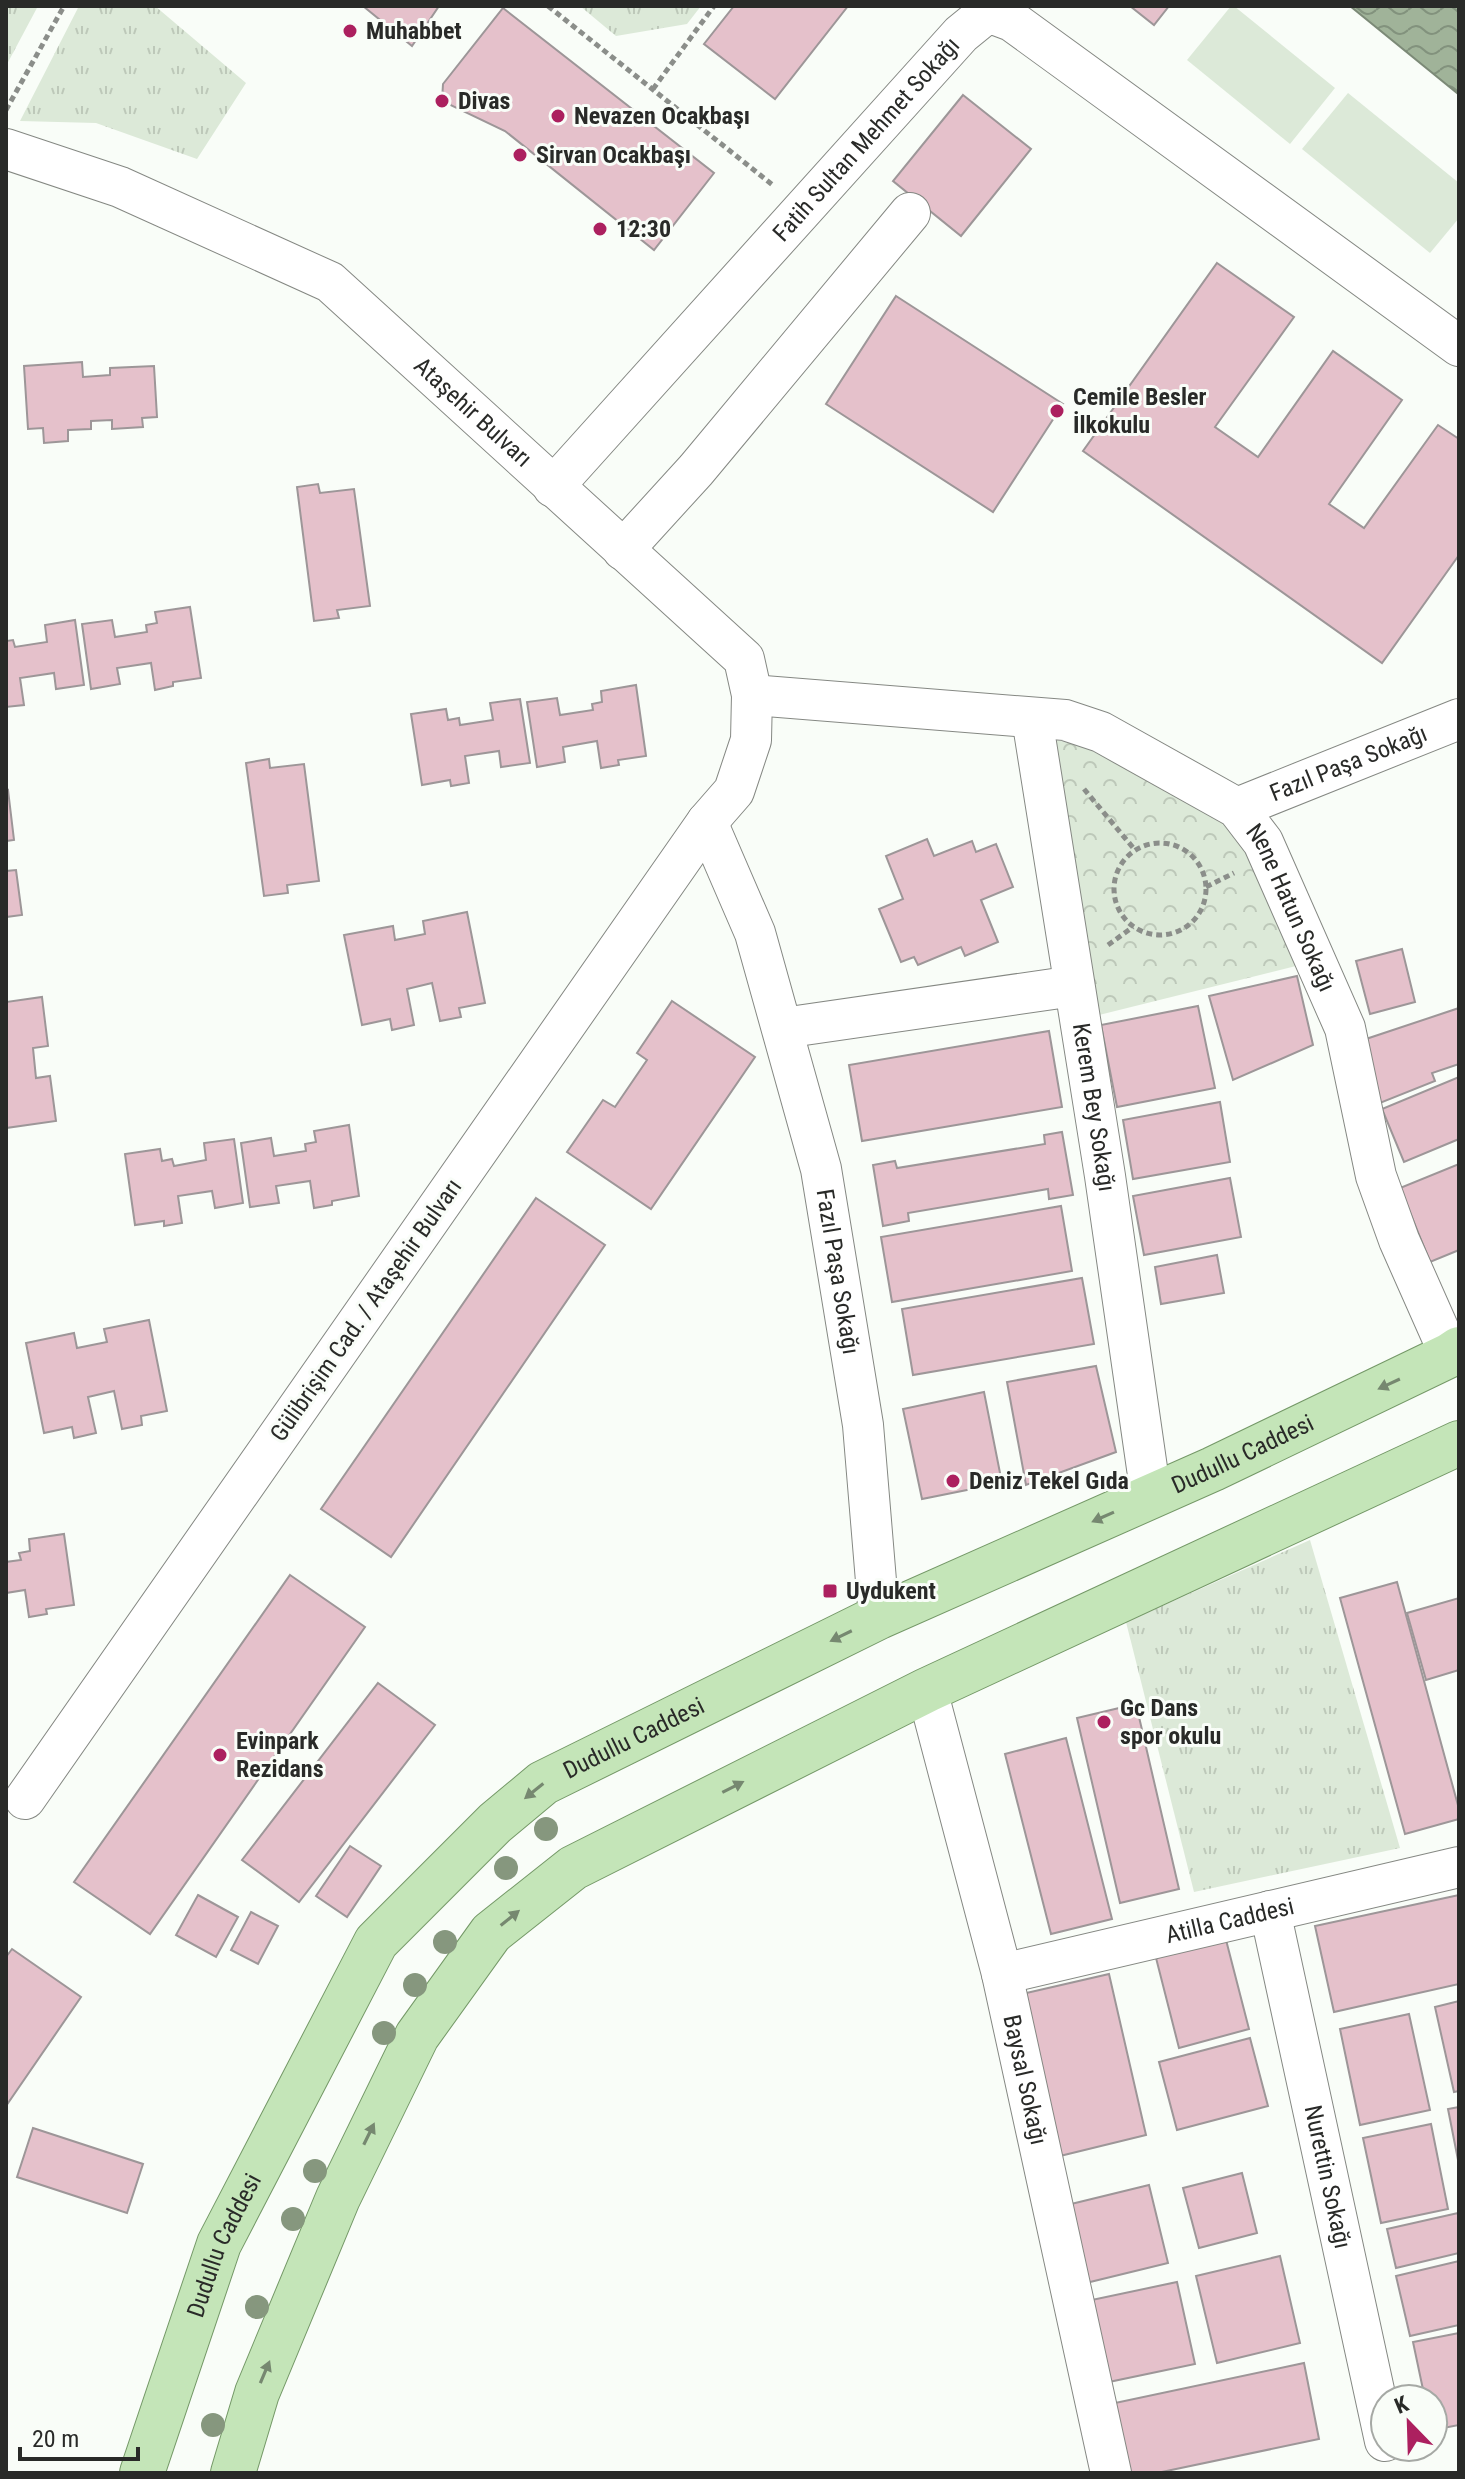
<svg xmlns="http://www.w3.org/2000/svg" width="1465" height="2479" font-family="'Roboto Condensed',sans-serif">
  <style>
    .grass { fill: url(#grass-tufts) }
    .park { fill: url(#park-crowns) }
    .pitch { fill: #dce9d8 }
    .water { fill: url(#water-waves); stroke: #7c8a77; stroke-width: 2 }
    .building { fill: #e5c1cb; stroke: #9d9698; stroke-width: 2 }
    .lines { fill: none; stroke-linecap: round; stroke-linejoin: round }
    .minor-casing { stroke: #858883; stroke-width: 42 }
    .major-casing { stroke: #749867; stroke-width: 46 }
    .path { stroke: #8b8e8a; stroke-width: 5; stroke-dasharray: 6 4; stroke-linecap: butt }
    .minor { stroke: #fff; stroke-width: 40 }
    .major { stroke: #c4e5b8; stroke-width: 44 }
    .tree { fill: #86977e }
    .oneway { fill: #768870 }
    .poi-dot { fill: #ac205f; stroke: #f9fdf8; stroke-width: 3 }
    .labels { text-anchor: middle; stroke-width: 6; stroke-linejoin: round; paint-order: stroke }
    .poi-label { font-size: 24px; font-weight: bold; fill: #292a28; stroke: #f9fdf8; text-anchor: start }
    .street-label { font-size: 24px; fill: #292a28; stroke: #f9fdf8 }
  </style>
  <defs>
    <pattern id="grass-tufts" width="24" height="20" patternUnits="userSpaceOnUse" patternTransform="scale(2)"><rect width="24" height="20" fill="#dce9d8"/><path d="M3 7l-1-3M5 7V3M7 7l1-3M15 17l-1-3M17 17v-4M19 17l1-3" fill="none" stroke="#bdc8b9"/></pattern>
    <pattern id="park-crowns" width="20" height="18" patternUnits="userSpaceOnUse" patternTransform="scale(2)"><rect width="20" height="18" fill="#dce9d8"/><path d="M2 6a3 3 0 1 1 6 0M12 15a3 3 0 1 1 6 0" fill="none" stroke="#bdc8b9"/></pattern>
    <pattern id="water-waves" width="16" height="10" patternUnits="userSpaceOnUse" patternTransform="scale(2)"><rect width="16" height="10" fill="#a0b399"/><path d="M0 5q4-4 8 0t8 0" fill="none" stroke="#82927d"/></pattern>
  </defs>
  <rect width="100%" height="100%" fill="#f9fdf8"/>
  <!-- grass -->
  <g class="grass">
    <path d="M6,6H38L6,66Z"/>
    <path d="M79,6H155L246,83L197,159L96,123L20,121Z"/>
    <path d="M580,6H701L687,24L616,36Z"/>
    <path d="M1310,1540L1400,1848L1194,1892L1126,1622Z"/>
  </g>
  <!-- park -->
  <path class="park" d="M1046,738L1119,753L1197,794L1249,851L1304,964L1095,1016Z"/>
  <!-- pitch -->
  <g class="pitch">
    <path d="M1231,6H1234L1335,88L1290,144L1187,60Z"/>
    <path d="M1348,93L1459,183V218L1430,253L1302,149Z"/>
  </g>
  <!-- water -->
  <path class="water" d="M1350,6H1459V90L1457,93Z"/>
  <!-- building -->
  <g class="building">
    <path d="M363,6H439L412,46Z"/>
    <path d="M734,6H848L775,99L704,44Z"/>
    <path d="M1130,6H1169L1154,25Z"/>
    <path d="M503,8L714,173L654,250L505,131L442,101L443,84Z"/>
    <path d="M963,95L1031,149L961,236L893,181Z"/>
    <path d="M1217,263L1294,317L1215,427L1258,457L1333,351L1402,400L1329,504L1364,528L1438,425L1459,439V555L1382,663L1083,451Z"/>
    <path d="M896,296L1063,404L993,512L826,404Z"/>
    <path d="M82,362L83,377L110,375V368L154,366L157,417L142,418L143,427L112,429V420L91,421V429L68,430V441L44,443L43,428L28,429L24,366Z"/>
    <path d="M318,484L320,493L354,489L370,606L337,610L339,618L314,621L297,487Z"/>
    <path d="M190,607L201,678L173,682V686L155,690L151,663L117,668L120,684L91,689L82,624L112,620L115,637L147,632L146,625L157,623L155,612Z"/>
    <path d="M75,620L84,685L56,689L54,673L20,678L24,705L6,707V641L13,640L15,647L47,642L45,625Z"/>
    <path d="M636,685L646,756L618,760L619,765L601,768L597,741L563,747L565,762L537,767L527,702L557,698L560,715L593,710L592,704L602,702L601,691Z"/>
    <path d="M520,699L530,763L501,767L499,751L465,756L469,783L451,786L450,780L422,785L411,714L446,709L448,720L459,718L460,725L493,720L490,703Z"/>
    <path d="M269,759L270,768L304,764L319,881L287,885L288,893L264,896L246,763Z"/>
    <path d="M8,790L14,840L6,841V791Z"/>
    <path d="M927,839L934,856L972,841L976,852L996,844L1013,887L981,900L998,942L965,956L961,947L918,965L914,957L901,962L879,909L903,899L886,856Z"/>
    <path d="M16,870L22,915L6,917V871Z"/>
    <path d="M467,912L485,1003L459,1008L461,1017L440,1021L432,983L407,989L414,1025L392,1030L390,1019L362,1025L344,935L393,926L395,940L425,934L423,921Z"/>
    <path d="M1402,949L1415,1002L1370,1014L1356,961Z"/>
    <path d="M1297,976L1313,1045L1233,1080L1209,996Z"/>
    <path d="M42,997L48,1046L33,1048L36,1078L50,1076L56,1121L6,1128V1002Z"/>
    <path d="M672,1001L755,1057L651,1209L567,1152L603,1100L615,1107L647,1060L637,1053Z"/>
    <path d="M1198,1006L1215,1088L1117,1107L1101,1025Z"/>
    <path d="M1459,1008V1064L1432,1073L1435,1081L1380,1103L1366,1039Z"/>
    <path d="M1049,1031L1062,1107L862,1141L849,1065Z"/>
    <path d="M1459,1077V1139L1404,1162L1382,1109Z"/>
    <path d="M1220,1102L1230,1162L1133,1179L1123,1120Z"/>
    <path d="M349,1125L359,1196L332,1201V1205L314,1208L310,1181L276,1186L279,1203L250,1207L241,1143L271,1138L274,1156L306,1151L305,1144L316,1142L314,1131Z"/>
    <path d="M1062,1132L1073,1195L1049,1199L1048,1189L908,1213L909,1221L883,1226L873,1165L895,1161L897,1168L1045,1144L1044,1135Z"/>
    <path d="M234,1139L243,1203L215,1208L212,1191L178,1196L182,1223L164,1226V1221L135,1225L125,1154L160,1149L162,1161L172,1159L174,1166L206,1160L204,1143Z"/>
    <path d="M1459,1164V1250L1430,1262L1400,1188Z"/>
    <path d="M1230,1178L1241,1237L1144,1255L1133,1196Z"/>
    <path d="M536,1198L605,1245L391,1557L321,1509Z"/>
    <path d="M1061,1206L1072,1271L892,1302L881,1237Z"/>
    <path d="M1217,1255L1224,1293L1161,1304L1155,1267Z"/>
    <path d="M1082,1278L1094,1344L913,1375L902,1309Z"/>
    <path d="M149,1320L167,1411L141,1416L142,1425L122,1429L114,1391L88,1397L96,1433L74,1438L72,1427L44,1433L26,1343L74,1333L77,1348L107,1342L104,1329Z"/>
    <path d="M1096,1366L1116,1452L1026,1485L1007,1382Z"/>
    <path d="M984,1392L1002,1483L922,1499L903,1409Z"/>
    <path d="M64,1534L74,1605L46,1609L47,1614L29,1617L25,1590L6,1593V1562L21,1560L19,1553L30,1551L29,1539Z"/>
    <path d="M290,1575L365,1627L150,1934L74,1882Z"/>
    <path d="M1397,1582L1459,1809V1819L1405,1834L1340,1598Z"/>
    <path d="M1459,1598V1670L1426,1680L1407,1613Z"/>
    <path d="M378,1683L435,1725L299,1902L242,1860Z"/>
    <path d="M1136,1704L1179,1889L1120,1903L1077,1718Z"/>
    <path d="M1066,1738L1112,1919L1051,1934L1005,1754Z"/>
    <path d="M350,1846L381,1866L347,1917L316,1896Z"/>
    <path d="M198,1895L238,1917L216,1957L176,1935Z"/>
    <path d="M1459,1895V1984L1334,2012L1315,1926Z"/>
    <path d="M251,1912L278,1926L258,1964L231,1950Z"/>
    <path d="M1225,1936L1249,2029L1179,2048L1155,1954Z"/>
    <path d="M12,1949L81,1997L6,2106V1957Z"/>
    <path d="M1109,1974L1146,2135L1060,2156L1022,1994Z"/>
    <path d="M1459,2001V2091L1454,2092L1435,2007Z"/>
    <path d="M1409,2014L1430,2110L1360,2125L1340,2029Z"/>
    <path d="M1250,2038L1268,2106L1177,2130L1159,2062Z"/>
    <path d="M1459,2107V2165L1448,2109Z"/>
    <path d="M1431,2124L1448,2209L1381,2223L1363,2138Z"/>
    <path d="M33,2128L143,2164L127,2213L17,2177Z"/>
    <path d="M1242,2173L1257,2233L1199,2248L1183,2188Z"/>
    <path d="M1149,2185L1168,2263L1086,2283L1067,2205Z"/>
    <path d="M1458,2213L1459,2253L1396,2268L1387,2229Z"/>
    <path d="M1280,2256L1300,2343L1217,2363L1196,2276Z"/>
    <path d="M1459,2261V2325L1410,2336L1396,2276Z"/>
    <path d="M1177,2282L1195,2364L1104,2383L1087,2301Z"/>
    <path d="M1459,2333V2425L1433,2430V2399H1425L1413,2342Z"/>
    <path d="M1304,2363L1319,2439L1157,2473H1130L1115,2403Z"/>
  </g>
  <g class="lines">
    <defs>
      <g id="minor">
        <path id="s1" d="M6,149L120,187L330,282L744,659L752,695L751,740L734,791L707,822L25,1799"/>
        <path id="s2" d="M553,487L961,34L988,12L1012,21L1459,346"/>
        <path d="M623,550L696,470L910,213"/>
        <path id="s3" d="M752,695L1065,720L1101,732L1237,808L1263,842L1345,1028L1376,1176L1399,1240L1450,1355"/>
        <path id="s4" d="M1032,718L1105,1176L1151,1496"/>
        <path id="s5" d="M1237,808L1459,719"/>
        <path id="s6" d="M707,822L755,933L821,1169L863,1425L879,1617"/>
        <path d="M783,1028L1074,986"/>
        <path id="s7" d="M927,1690L1002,1974L1111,2473"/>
        <path id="s8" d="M1270,1911L1385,2441"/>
        <path id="s9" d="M1002,1974L1459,1867"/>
      </g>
      <g id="major">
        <path id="s10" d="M142,2473L219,2244L376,1942L495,1823L543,1783L879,1617L1213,1469L1450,1355L1459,1349"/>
        <path d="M233,2473L257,2393L338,2198L417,2036L491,1933L573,1868L927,1690L1459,1443"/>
      </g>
    </defs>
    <!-- minor casing -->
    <use href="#minor" class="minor-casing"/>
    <!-- major casing -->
    <use href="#major" class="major-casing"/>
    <!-- path -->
    <g class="path">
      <path d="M548,6L774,186"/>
      <path d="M653,89L714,6"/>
      <path d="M6,110L64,6"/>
      <path d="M1084,789L1135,850"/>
      <circle cx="1160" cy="889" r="46"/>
      <path d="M1206,887L1234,873"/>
      <path d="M1108,945L1133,927"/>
    </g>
    <!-- minor -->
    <use href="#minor" class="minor"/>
    <!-- major -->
    <use href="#major" class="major"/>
  </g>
  <!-- trees -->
  <g class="tree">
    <circle cx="546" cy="1829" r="12"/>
    <circle cx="506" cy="1868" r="12"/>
    <circle cx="445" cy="1942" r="12"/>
    <circle cx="415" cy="1985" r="12"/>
    <circle cx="384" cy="2033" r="12"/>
    <circle cx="315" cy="2171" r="12"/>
    <circle cx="293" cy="2219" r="12"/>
    <circle cx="257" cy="2307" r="12"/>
    <circle cx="213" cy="2425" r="12"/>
  </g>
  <!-- one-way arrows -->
  <defs><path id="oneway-solid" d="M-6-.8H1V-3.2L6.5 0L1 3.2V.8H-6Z" transform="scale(2)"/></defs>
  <g class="oneway">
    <use href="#oneway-solid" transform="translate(1389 1384) rotate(155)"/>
    <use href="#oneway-solid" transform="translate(1103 1517) rotate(156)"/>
    <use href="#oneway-solid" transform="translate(841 1636) rotate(154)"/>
    <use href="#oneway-solid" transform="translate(733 1787) rotate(-27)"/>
    <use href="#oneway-solid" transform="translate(534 1791) rotate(141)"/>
    <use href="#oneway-solid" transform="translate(510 1918) rotate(-39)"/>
    <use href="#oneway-solid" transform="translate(369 2134) rotate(-64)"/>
    <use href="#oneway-solid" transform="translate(265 2372) rotate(-67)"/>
  </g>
  <!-- markers -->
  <g class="poi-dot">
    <circle cx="350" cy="31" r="8"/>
    <circle cx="442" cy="101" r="8"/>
    <circle cx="558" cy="116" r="8"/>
    <circle cx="520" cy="155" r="8"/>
    <circle cx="600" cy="229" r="8"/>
    <circle cx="1057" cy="411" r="8"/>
    <circle cx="953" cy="1481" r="8"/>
    <rect x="822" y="1583" width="16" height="16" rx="4"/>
    <circle cx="1104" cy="1722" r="8"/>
    <circle cx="220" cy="1755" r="8"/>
  </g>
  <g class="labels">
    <!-- poi labels -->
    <g class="poi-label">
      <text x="366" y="39">Muhabbet</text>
      <text x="458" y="109">Divas</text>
      <text x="574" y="124">Nevazen Ocakbaşı</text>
      <text x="536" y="163">Sirvan Ocakbaşı</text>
      <text x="616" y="237">12:30</text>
      <text x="1073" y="405">Cemile Besler<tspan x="1073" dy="28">İlkokulu</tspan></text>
      <text x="969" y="1489">Deniz Tekel Gıda</text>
      <text x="846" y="1599">Uydukent</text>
      <text x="1120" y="1716">Gc Dans<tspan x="1120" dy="28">spor okulu</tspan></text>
      <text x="236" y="1749">Evinpark<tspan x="236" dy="28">Rezidans</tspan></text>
    </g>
    <!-- street labels -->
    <g class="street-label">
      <text dy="8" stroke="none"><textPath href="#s2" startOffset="468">Fatih Sultan Mehmet Sokağı</textPath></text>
      <text dy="8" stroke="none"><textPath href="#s1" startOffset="544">Ataşehir Bulvarı</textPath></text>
      <text dy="8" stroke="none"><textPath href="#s5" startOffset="120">Fazıl Paşa Sokağı</textPath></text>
      <text dy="8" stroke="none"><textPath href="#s3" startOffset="622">Nene Hatun Sokağı</textPath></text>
      <text dy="8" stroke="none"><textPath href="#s4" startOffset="394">Kerem Bey Sokağı</textPath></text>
      <text dy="8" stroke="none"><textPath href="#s6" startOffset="470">Fazıl Paşa Sokağı</textPath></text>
      <text transform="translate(366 1310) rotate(-55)" y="8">Gülibrişim Cad. / Ataşehir Bulvarı</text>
      <text dy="8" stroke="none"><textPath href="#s10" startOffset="1586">Dudullu Caddesi</textPath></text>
      <text dy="8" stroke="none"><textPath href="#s10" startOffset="914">Dudullu Caddesi</textPath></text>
      <text dy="8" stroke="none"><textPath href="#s9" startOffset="234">Atilla Caddesi</textPath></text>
      <text dy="8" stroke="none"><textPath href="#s7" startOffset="402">Baysal Sokağı</textPath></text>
      <text dy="8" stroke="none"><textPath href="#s8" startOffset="272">Nurettin Sokağı</textPath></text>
      <text dy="8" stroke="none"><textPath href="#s10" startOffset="242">Dudullu Caddesi</textPath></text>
    </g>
  </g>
  <!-- border -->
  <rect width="1465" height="2479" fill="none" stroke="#292a28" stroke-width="16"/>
  <!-- north arrow -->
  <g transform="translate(1409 2423) rotate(337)"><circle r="38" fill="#f9fdf8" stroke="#a6a9a5" stroke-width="2"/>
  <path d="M0-6L14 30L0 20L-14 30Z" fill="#ac205f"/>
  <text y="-12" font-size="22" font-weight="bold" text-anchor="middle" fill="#292a28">K</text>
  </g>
  <!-- scale -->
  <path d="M20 2447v12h118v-12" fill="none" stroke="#292a28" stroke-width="4"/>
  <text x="32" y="2447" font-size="24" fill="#292a28" stroke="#f9fdf8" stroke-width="6" paint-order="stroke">20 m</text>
</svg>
